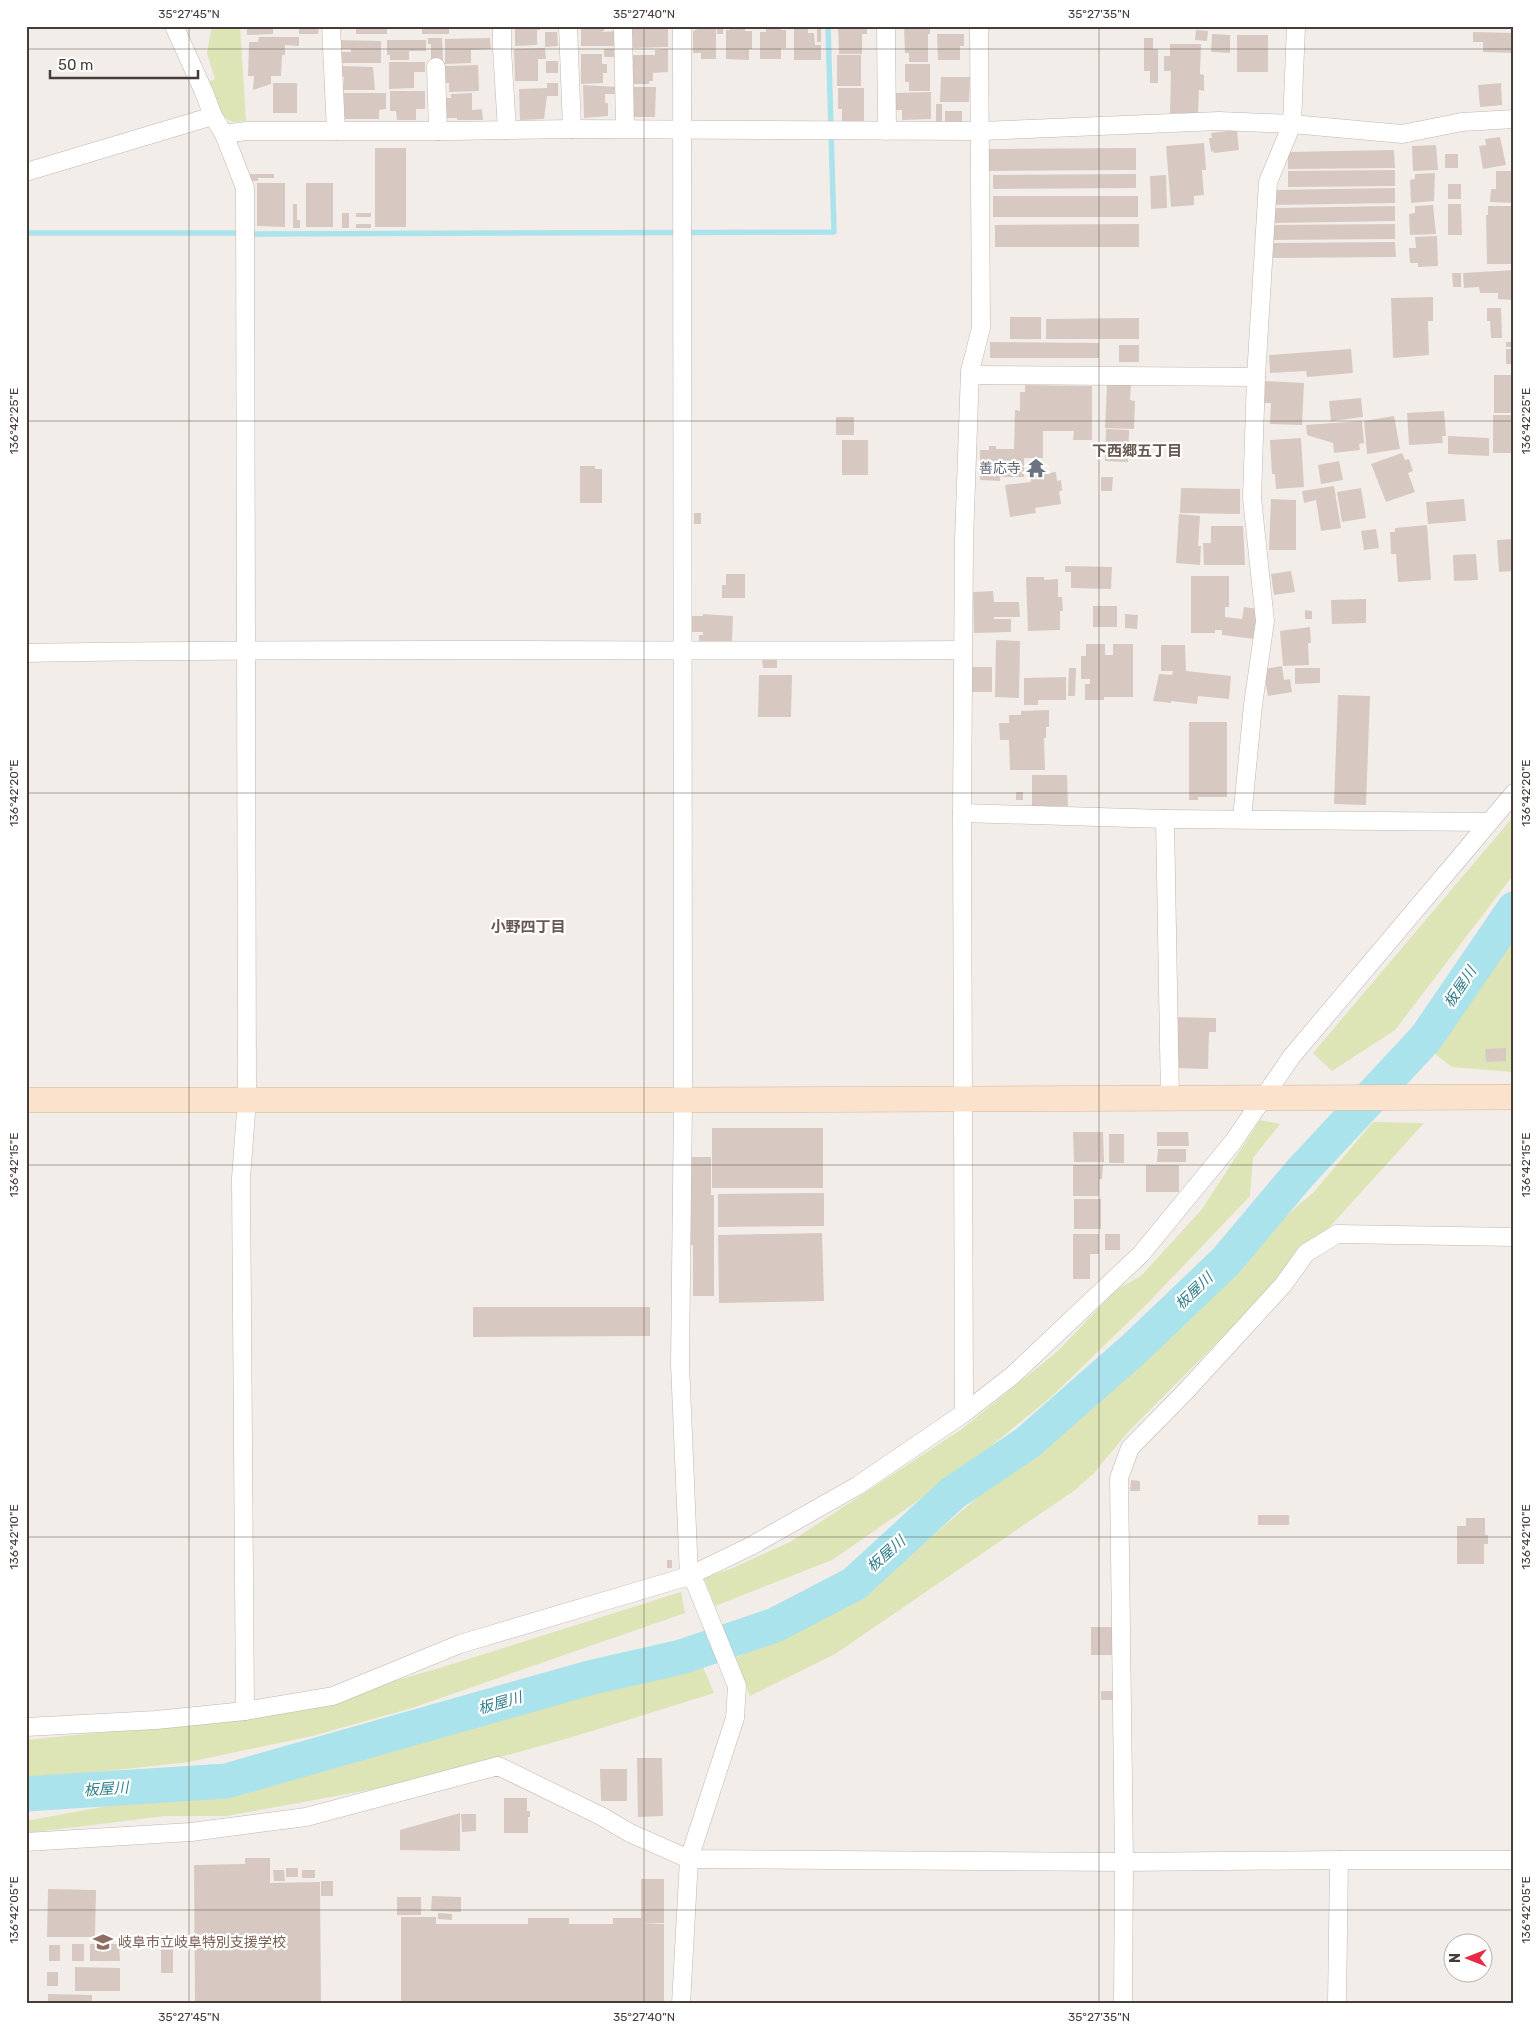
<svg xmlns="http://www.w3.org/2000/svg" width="1540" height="2030" font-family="Rubik,'Noto Sans JP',sans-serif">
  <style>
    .green { fill: #dde4b5 }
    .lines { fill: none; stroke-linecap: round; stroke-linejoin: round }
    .stream { stroke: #aae3eb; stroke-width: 5.5 }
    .river { stroke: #aae3eb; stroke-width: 35 }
    .building { fill: #d7c9c2 }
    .street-casing { stroke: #c1b6af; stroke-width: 19 }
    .secondary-casing { stroke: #d2b69e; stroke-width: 26 }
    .street { stroke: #fff; stroke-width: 18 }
    .secondary { stroke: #fae2cc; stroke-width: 25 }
    .ticks { fill: none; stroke: #463d38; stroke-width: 1; stroke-opacity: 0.45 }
    .labels { text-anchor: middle; stroke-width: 4.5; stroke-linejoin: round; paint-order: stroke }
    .worship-label { font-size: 14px; fill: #5b616d; stroke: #fff; text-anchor: end }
    .education-label { font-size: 14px; fill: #785e54; stroke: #fff; text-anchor: start }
    .neighbourhood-label { font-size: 15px; font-weight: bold; fill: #685850; stroke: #fff }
    .water-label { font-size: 15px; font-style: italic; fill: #317f8c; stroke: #fff }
    .neatline { fill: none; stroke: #463d38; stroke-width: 2 }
    .ticks-label { font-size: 12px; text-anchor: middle; fill: #463d38 }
  </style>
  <rect width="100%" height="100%" fill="#f3ede9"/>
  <!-- green -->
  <g class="green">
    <path d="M212,26H240L246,121L232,122L220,114L208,82L215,79L207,53Z"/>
    <path d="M1514,816V874L1395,1030L1332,1071L1313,1053Z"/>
    <path d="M1514,912V1070L1512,1072L1452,1067L1435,1054L1445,1026Z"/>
    <path d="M1260,1120L1280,1124L1253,1158L1250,1196L1146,1305L1051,1397L958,1473L832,1560L715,1606L704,1578L733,1568L790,1542L962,1429L1058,1351L1116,1290L1141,1276L1202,1209Z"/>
    <path d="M1373,1122L1424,1123L1306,1253L1128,1432L1093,1474L1075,1490L835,1654L750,1696L735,1658L798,1630L841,1607L899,1564L1003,1476L1077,1417L1297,1206L1313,1193Z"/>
    <path d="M681,1592L685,1613L412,1708L312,1736L189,1762L26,1780V1740L126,1730L307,1706L443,1667Z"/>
    <path d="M703,1667L714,1693L576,1736L407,1783L226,1816H166L26,1833V1821L366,1758L514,1709Z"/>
  </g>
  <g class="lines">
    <!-- stream -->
    <g class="stream">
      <path d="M26,233H238"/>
      <path d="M251,234L834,232L828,26"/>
    </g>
    <!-- river -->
    <path class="river" d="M26,1794L226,1781L589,1678L681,1657L775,1625L854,1584L953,1493L1027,1443L1135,1348L1226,1261L1300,1173L1426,1038L1514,909"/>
  </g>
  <!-- building -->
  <g class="building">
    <path d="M247,26H273V34L247,35Z"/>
    <path d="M299,26H319L318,34H299Z"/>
    <rect x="356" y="26" width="31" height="8"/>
    <rect x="422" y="26" width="27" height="8"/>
    <path d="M515,26H540V30H537V45L515,46Z"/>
    <path d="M581,26H604V31L601,32L617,31V46H581Z"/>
    <path d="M630,26L668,27V47L630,48Z"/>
    <rect x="717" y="26" width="6" height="8"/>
    <path d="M730,26H745V31H752V49H749V60L726,59V30H730Z"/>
    <path d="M794,26H808V33H814L815,45H821V60H794Z"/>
    <path d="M838,26H867V34H862V54H839Z"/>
    <path d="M904,26H930V34H928V62H909V53H905Z"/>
    <path d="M766,27H781V30H786V48H781V59H760V32H766Z"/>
    <rect x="817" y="27" width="4" height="15"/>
    <path d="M700,28H716V59H701V53H693V31Z"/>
    <path d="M1196,30L1208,31L1207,41L1195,40Z"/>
    <path d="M545,32H557L558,46L545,47Z"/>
    <path d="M1473,32L1514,33V53L1483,52V42H1473Z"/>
    <path d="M937,34H964V46H960V60H938Z"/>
    <path d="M1212,34L1230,35V53L1211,52Z"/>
    <rect x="1237" y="35" width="31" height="37"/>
    <path d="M259,37H299V46L285,45V55H282L281,76H271V84L253,90L254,76H248L249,42H258Z"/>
    <path d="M428,38H442L443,61L431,62V44H428Z"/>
    <path d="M490,38L491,49L471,50V63L445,64V39Z"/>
    <path d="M1144,38H1153V49H1158V83H1150V71H1144Z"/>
    <path d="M339,40L381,41V63H341V52H351V49H339Z"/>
    <path d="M387,40H426V51H409V60H390V55H387Z"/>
    <path d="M1170,44H1201L1200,74L1204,75V91L1199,90L1198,113H1170L1171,71H1164V56H1170Z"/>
    <path d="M545,48L546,59H538V81H515L514,49Z"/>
    <rect x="604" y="49" width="12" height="8"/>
    <path d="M668,49V72L653,73V81H649V84H631L630,55H655V50Z"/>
    <path d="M581,54H602V64H607V73H603V83L581,84Z"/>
    <rect x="837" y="55" width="24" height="31"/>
    <rect x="546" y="61" width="12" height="12"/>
    <path d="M389,62H425V72H414V88L389,89Z"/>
    <path d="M905,64H930V91H909V82H905Z"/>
    <path d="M478,65L479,91L449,92V83H445V66Z"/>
    <path d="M341,66L373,67L375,90H343L344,77H341Z"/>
    <path d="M941,77H970L969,102H940Z"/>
    <rect x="273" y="83" width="24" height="30"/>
    <path d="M547,83H558V96H547L544,119L520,120L519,89L547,88Z"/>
    <path d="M1501,83L1502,105L1480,107L1478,85Z"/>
    <path d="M583,85L617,87V94H605V103H608V116L584,118Z"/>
    <path d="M632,87H656L655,117H632Z"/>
    <path d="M838,88H864V121H842V109H838Z"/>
    <path d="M390,91H425V109H416V120H397L396,111H390Z"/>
    <path d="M931,92V119L902,120V110H896L895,93Z"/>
    <path d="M343,93H386V109L379,110V119H343Z"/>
    <path d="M472,93V110L482,109L483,120H457V118H445V98H451V94Z"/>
    <rect x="936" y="104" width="6" height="19"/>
    <rect x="945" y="111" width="17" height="11"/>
    <path d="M1237,130L1239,150L1214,153L1213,151L1211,152L1209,138H1212L1211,133Z"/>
    <path d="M1500,137L1506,165L1483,169L1479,146L1486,145L1485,139Z"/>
    <path d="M1204,143L1206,170H1202L1204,195L1194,196V205L1171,207L1166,146Z"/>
    <path d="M1436,145L1438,170L1413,171L1412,146Z"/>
    <rect x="375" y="148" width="31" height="79"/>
    <path d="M1136,148V170L989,171V149Z"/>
    <path d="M1394,150L1395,168L1288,169V152Z"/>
    <rect x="1445" y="154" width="13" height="14"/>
    <path d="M1395,170V186L1288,187V171Z"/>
    <path d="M1496,171H1513L1514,203L1490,202L1491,189H1496Z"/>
    <path d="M1435,173L1434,201L1411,203L1410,180L1415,179V174Z"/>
    <path d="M249,174H274V178H258V181H249Z"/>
    <path d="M1136,174V188L993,189V175Z"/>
    <path d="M1166,175L1167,208L1151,209L1150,176Z"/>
    <path d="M257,183H285V227L257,226Z"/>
    <rect x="306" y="183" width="27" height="44"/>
    <rect x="1448" y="184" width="13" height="15"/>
    <path d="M1395,188V203L1274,205V190Z"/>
    <rect x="993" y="196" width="145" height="21"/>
    <path d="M293,204H297V220H300V228H293Z"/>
    <path d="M1448,204H1461L1462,235H1448Z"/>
    <path d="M1433,205L1436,234L1410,235L1409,214L1415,213V206Z"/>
    <path d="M1395,206V221L1273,223V208Z"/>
    <path d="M1488,206H1514V264H1487L1486,215H1488Z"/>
    <rect x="342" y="213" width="7" height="15"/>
    <rect x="356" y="213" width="15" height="4"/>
    <rect x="356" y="224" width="15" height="4"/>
    <path d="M1139,224V247H995V225Z"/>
    <path d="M1395,224V239L1272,240V225Z"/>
    <path d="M1437,236L1438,266L1418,267V263H1410L1409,248H1416L1415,237Z"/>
    <path d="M1395,242L1396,257L1272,258V243Z"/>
    <path d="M1514,270V300L1498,299V293H1480L1479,287L1464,288L1463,273Z"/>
    <path d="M1452,273H1461V287H1453Z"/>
    <path d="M1433,297V321H1428L1429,355L1393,358L1391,298Z"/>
    <path d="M1487,308H1501L1502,338H1491L1490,321H1487Z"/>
    <rect x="1010" y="317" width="31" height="22"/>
    <path d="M1139,318V339H1046V319Z"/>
    <path d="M990,342L1099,343V358H990Z"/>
    <rect x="1506" y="342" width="8" height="5"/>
    <rect x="1119" y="345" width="20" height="17"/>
    <path d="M1351,349L1353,373L1307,377L1306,371L1270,373L1269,355Z"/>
    <rect x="1506" y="349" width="8" height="15"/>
    <rect x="1494" y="375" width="20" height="38"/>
    <path d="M1264,381L1304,383L1302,425L1270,424L1271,403H1263Z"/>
    <path d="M1115,383L1131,384L1130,400L1135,401L1134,429L1105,428L1107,385H1115Z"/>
    <path d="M1025,385L1092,386V440H1073L1074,431H1043V458H1024V477H1000V481L980,480V450H989V446H996V449H1014L1015,410L1020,411V392H1025Z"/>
    <path d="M1361,398L1363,417L1331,421L1329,401Z"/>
    <path d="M1444,411L1446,436H1442L1443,443L1409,445L1407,413Z"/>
    <rect x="1493" y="415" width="21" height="38"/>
    <path d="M1394,416L1400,449L1367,454L1364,421Z"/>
    <rect x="836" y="417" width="18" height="18"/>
    <path d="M1362,421L1364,443L1359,444L1360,450L1334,453L1333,443L1307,435L1306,425Z"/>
    <path d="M1106,429L1129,430L1128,462L1105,461Z"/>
    <path d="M1448,436L1489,438V456L1448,454Z"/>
    <path d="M1301,438L1304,487L1276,489L1275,474H1272L1270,440Z"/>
    <rect x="842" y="440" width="26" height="35"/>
    <path d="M1402,453L1405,460L1409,459L1413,471L1408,473L1415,492L1386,502L1371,464Z"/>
    <path d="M1339,461L1343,480L1321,484L1318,465Z"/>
    <path d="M580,466H595V469H602V503H580Z"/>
    <path d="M1056,472L1057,481L1061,480L1062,491H1059L1061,504L1035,508L1036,513L1010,517L1005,485L1031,482L1030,476Z"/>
    <path d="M1101,477H1113L1112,491H1101Z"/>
    <path d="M1334,486L1341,528L1321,531L1316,500L1304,503L1302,491Z"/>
    <path d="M1181,488L1240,489V514L1180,513Z"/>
    <path d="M1361,488L1366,518L1342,522L1337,492Z"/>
    <path d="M1271,499L1296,500V550H1269Z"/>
    <path d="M1464,499L1466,521L1428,524L1426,502Z"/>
    <rect x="694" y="513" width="7" height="11"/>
    <path d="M1179,514L1200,516L1198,546H1201L1200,565L1176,563Z"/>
    <path d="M1427,525L1431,580L1398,582L1396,554H1391L1390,532H1395V528Z"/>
    <path d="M1211,526H1243L1245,565H1204L1203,543H1211Z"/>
    <path d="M1376,529L1379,548L1364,550L1361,531Z"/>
    <path d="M1514,539V571L1499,572L1497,540Z"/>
    <path d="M1476,554L1478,580L1454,581L1453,555Z"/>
    <path d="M1065,566L1112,567L1111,589L1071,588V572H1065Z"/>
    <path d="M1291,571L1295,592L1274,595L1271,574Z"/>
    <path d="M726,574H745V598H722V585H726Z"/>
    <path d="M1191,576H1229V607H1225V617L1242,619L1244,607L1258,609L1255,639L1222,635V630H1215V633H1191Z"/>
    <path d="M1026,577H1044V580L1058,579V597H1062L1063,611H1060V630L1028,631Z"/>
    <path d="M993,591L994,602H1019L1020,617H994V619H1011V632L974,633L973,592Z"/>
    <path d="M1366,599V623L1332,624L1331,600Z"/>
    <rect x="1093" y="606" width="24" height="21"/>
    <path d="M1305,610L1312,611V619H1305Z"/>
    <path d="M703,614L733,616L732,641H729V645L703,644V641H699V635H703V632H688L689,616H703Z"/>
    <path d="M1125,614L1138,615L1137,629L1125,628Z"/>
    <path d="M1310,627L1311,643H1308L1309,665L1283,666L1280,631Z"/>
    <path d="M996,640L1020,641L1019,698L995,697Z"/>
    <path d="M1086,644H1105V655H1113V644H1133V697H1104V700H1085V684H1090V679H1081V656H1086Z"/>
    <path d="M1161,645H1185L1186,671L1231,676L1229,699L1198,696L1197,704L1171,701V703L1153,701L1159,674L1172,675L1173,671H1161Z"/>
    <path d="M762,660H777V668H763Z"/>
    <path d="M1282,666L1284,680L1290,679L1292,692L1268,696L1263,669Z"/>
    <rect x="972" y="667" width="20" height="25"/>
    <path d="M1069,668H1076L1075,696H1068Z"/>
    <path d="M1295,668H1320V683L1295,684Z"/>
    <path d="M759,675H792L791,717H758Z"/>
    <path d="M1066,677V700H1038V705H1024V678Z"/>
    <path d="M1338,695L1370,696L1366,805L1334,804Z"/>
    <path d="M1049,710V727H1046V738H1044L1045,770H1010L1009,740H1000L999,723H1009V715H1021V711Z"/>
    <path d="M1189,722H1227V797H1198V800H1189Z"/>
    <path d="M1032,775H1067L1068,806L1032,807Z"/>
    <rect x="1016" y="792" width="7" height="8"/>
    <path d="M1176,1017L1216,1018V1032H1209L1208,1069L1175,1068Z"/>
    <path d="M1506,1048V1061L1486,1062L1485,1049Z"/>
    <rect x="712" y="1128" width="111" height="60"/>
    <path d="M1073,1132H1103L1104,1162H1074Z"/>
    <path d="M1157,1132H1188L1189,1146H1157Z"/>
    <rect x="1109" y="1134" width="15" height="29"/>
    <path d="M1158,1149H1186V1162H1157Z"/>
    <path d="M691,1157H711V1195H714V1296H693V1245H690Z"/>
    <path d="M1073,1165H1103L1102,1179H1099V1196H1073Z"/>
    <rect x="1146" y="1165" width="33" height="27"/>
    <path d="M824,1193V1226L718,1227V1194Z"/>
    <rect x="1074" y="1199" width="27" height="30"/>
    <path d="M822,1233L824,1301L719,1303L718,1235Z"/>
    <path d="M1073,1234H1099V1254H1090V1279H1073Z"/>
    <rect x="1105" y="1234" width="15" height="16"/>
    <path d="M473,1307H650V1336L473,1337Z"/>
    <path d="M1131,1480L1140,1481V1491H1130Z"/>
    <rect x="1258" y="1515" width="31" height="10"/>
    <path d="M1466,1518H1485V1535H1488V1544H1484V1564H1457V1526H1466Z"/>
    <rect x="667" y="1560" width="5" height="8"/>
    <rect x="1091" y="1627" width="23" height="28"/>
    <rect x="1101" y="1691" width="13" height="9"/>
    <path d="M637,1758H662L663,1816L638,1817Z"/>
    <path d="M600,1769H627V1801H601Z"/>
    <path d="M504,1798H527V1811H530V1817H528V1833H504Z"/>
    <path d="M460,1813V1851L400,1850V1830Z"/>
    <path d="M461,1814H476V1831L462,1832Z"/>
    <path d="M245,1858H270V1883L320,1882L321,2004H195L194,1865L245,1864Z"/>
    <rect x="286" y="1868" width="12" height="9"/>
    <path d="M273,1870H284L285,1881H274Z"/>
    <rect x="302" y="1870" width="13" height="8"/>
    <path d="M641,1879H664V1923L641,1924H664V2004H401V1917H436V1924H528V1918H569V1924H613V1918H641Z"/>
    <rect x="321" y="1881" width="12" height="15"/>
    <path d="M48,1889L96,1890L95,1937H47Z"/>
    <path d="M432,1896L461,1897V1912L431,1911Z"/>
    <rect x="397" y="1897" width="24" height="18"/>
    <path d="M438,1913L452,1914V1920L438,1919Z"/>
    <rect x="72" y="1944" width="12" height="17"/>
    <path d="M90,1944H119L120,1961H90Z"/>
    <rect x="49" y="1945" width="11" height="16"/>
    <rect x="161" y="1947" width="12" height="26"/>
    <path d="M75,1967L120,1968V1991H75Z"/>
    <rect x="47" y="1972" width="11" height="14"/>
    <path d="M48,1994L92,1995V2004H48Z"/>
  </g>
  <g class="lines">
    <defs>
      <g id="street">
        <path d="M174,26L204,92L213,116L224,134L245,188L247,1099L241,1178L245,1711"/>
        <path d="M331,26L336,131"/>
        <path d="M502,26V49L507,130"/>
        <path d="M568,26L572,129"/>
        <path d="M623,26L625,129"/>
        <path d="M886,26L887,131"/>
        <path d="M436,67L438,131"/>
        <path d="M224,134L246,131H453L572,129L981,131L1219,121L1292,124L1402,134L1462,122L1514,119"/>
        <path d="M26,172L213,116"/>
        <path d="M970,375L1256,377"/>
        <path d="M26,653C338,647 651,652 963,650"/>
        <path d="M962,813L1165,819L1489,822"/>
        <path d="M1165,819L1170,1099"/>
        <path d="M1242,819L1253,705L1265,621L1252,498L1256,377L1268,182L1292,124L1296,26"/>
        <path d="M964,1413L962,813L964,540L970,371L981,328L979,26"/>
        <path d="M26,1727L156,1720L245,1711L333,1696L460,1644L689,1576L751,1546L857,1486L964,1413L1013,1375L1141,1254L1233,1142L1292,1056L1514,793"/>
        <path d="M26,1842L191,1832L306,1817L498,1766L601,1816L630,1833L689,1859L1124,1862L1339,1860H1514"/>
        <path d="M681,2004L689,1859L735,1718L737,1686L696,1585L689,1576L680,1364L683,1100L682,26"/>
        <path d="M1123,2004L1124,1862L1119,1478L1130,1448L1185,1392L1283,1285L1306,1253L1337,1234L1514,1237"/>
        <path d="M1337,2004L1339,1860"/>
      </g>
      <path id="secondary" d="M26,1100H683L1514,1097"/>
    </defs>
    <!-- street casing -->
    <use href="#street" class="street-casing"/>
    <!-- secondary casing -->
    <use href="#secondary" class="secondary-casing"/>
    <!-- street -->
    <use href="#street" class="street"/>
    <!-- secondary -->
    <use href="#secondary" class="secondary"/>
  </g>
  <!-- ticks -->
  <path class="ticks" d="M189,26V2004M644,26V2004M1099,26V2004M26,49H1514M26,421H1514M26,793H1514M26,1165H1514M26,1537H1514M26,1910H1514"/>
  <!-- icons -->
  <defs>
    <symbol id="temple-bare" viewBox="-9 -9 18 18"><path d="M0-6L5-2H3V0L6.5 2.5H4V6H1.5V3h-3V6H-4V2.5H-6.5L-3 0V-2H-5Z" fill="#6b7280" stroke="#fff" stroke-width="2.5" paint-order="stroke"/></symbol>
    <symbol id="school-bare" viewBox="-9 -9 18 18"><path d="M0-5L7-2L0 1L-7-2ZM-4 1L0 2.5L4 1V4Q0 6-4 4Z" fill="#8d6e63" stroke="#fff" stroke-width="2.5" paint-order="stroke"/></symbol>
  </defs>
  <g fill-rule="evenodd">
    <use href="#temple-bare" x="1022" y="454" width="28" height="28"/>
    <use href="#school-bare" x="89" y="1928" width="28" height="28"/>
  </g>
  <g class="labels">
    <!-- worship labels -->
    <g class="worship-label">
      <text x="1021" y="473">善応寺</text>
    </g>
    <!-- education labels -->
    <g class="education-label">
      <text x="118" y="1947">岐阜市立岐阜特別支援学校</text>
    </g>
    <!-- neighbourhood labels -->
    <g class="neighbourhood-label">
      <text x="1137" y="456">下西郷五丁目</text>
      <text x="528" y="932">小野四丁目</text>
    </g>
    <!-- water labels -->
    <g class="water-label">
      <text transform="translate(1460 987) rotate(-56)" y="5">板屋川</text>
      <text transform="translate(1194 1291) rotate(-44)" y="5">板屋川</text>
      <text transform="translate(886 1554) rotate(-42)" y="5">板屋川</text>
      <text transform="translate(500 1703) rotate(-16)" y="5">板屋川</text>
      <text transform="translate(106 1789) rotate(-4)" y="5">板屋川</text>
    </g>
  </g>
  <!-- border -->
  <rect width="1540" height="2030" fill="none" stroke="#ffffff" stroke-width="55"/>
  <!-- north arrow -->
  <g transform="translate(1468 1958) rotate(270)"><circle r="24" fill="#ffffff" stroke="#b5b1af"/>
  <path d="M0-4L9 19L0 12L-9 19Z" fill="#e92a45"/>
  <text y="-8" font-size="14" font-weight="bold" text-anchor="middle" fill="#463d38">N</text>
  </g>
  <!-- scale -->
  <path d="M50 70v8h148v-8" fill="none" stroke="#463d38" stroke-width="2.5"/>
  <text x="58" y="70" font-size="15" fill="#463d38" stroke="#ffffff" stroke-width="4" paint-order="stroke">50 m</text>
  <rect x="28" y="28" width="1484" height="1974" class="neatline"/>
  <g class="ticks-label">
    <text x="189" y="18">35°27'45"N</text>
    <text x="644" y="18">35°27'40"N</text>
    <text x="1099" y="18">35°27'35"N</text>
    <text transform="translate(1526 421) rotate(-90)" y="4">136°42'25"E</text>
    <text transform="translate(14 421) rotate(-90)" y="4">136°42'25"E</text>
    <text transform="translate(1526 793) rotate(-90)" y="4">136°42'20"E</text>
    <text transform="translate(14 793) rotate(-90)" y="4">136°42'20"E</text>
    <text transform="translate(1526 1165) rotate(-90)" y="4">136°42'15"E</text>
    <text transform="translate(14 1165) rotate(-90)" y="4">136°42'15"E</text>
    <text transform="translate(1526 1537) rotate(-90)" y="4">136°42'10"E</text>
    <text transform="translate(14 1537) rotate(-90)" y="4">136°42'10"E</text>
    <text transform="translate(1526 1910) rotate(-90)" y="4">136°42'05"E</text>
    <text transform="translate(14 1910) rotate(-90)" y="4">136°42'05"E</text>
    <text x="189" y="2021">35°27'45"N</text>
    <text x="644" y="2021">35°27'40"N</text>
    <text x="1099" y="2021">35°27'35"N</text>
  </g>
</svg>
